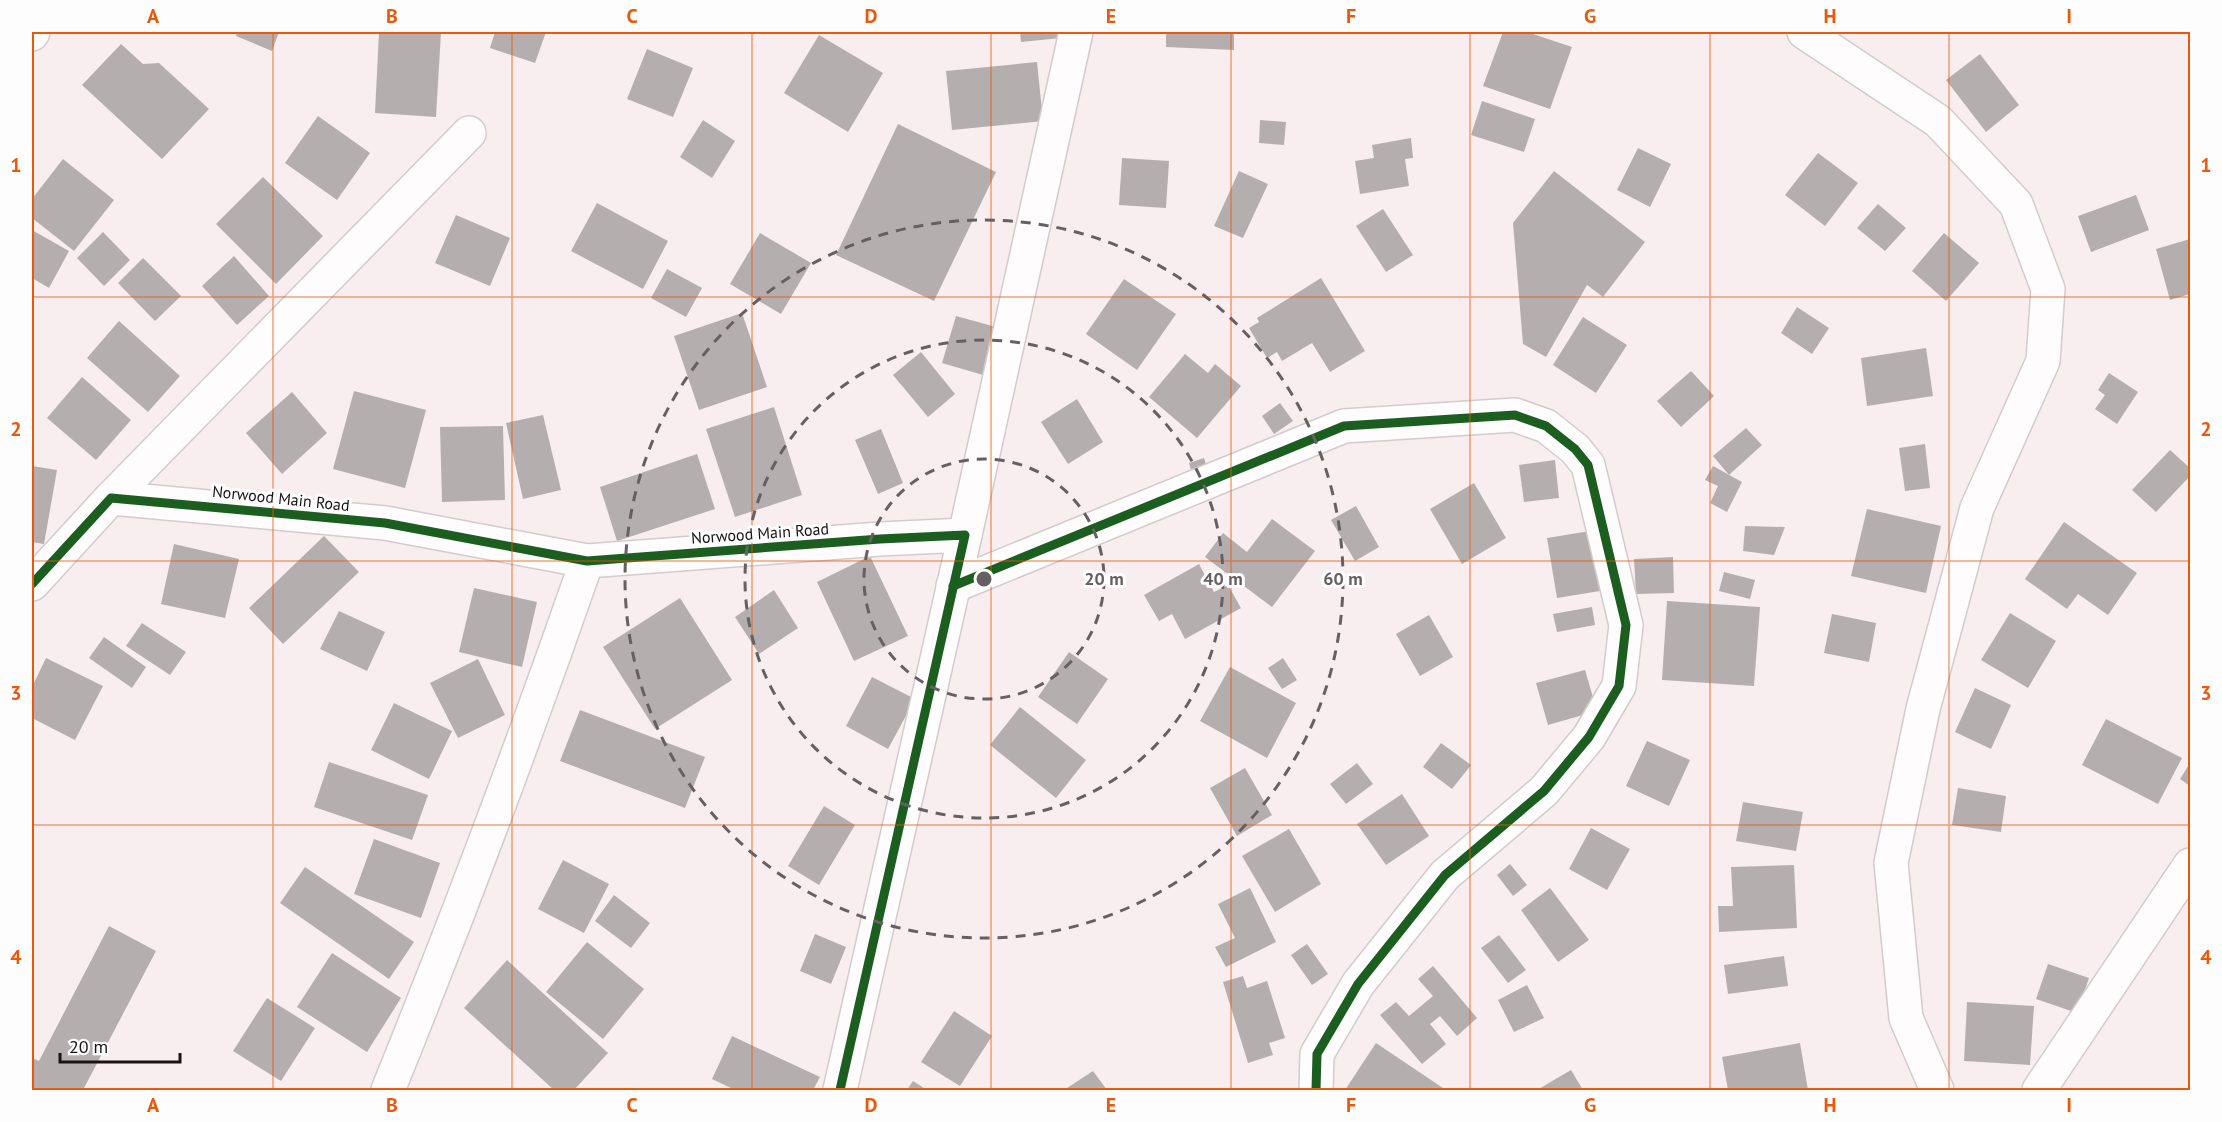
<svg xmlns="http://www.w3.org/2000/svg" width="2222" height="1122" font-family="'PT Sans',sans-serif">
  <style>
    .building { fill: #b5aeaf }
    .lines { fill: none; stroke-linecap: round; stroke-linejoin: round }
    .minor-casing { stroke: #d3cbcd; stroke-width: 36 }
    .minor { stroke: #fefcfd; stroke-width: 33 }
    .cycleway-casing { stroke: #fdfdfd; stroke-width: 13 }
    .cycleway { stroke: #1b5e20; stroke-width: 9 }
    .grid { fill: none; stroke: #e8590c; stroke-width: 1.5; stroke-opacity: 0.55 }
    .ring { fill: none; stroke: #676062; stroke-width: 3; stroke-dasharray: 10 8 }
    .labels { text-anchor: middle; stroke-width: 6; stroke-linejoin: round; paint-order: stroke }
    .street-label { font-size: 16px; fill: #191315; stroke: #fdfdfd }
    .centre { fill: #676062; stroke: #fdfdfd; stroke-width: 3 }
    .ring-label { font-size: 18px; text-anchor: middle; font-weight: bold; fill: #676062; stroke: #fdfdfd; stroke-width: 6; stroke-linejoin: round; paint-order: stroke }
    .neatline { fill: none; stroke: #e8590c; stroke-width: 2 }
    .grid-label { font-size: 20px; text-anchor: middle; font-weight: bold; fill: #e8590c }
  </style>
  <rect width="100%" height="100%" fill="#f8eef0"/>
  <!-- building -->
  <g class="building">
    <path d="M237,32H279L272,51L236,36Z"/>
    <path d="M379,32H441L436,117L375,113Z"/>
    <path d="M495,32H546L535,63L490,48Z"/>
    <path d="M1020,32H1070L1071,37L1021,42Z"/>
    <path d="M1166,32H1234V50L1166,47Z"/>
    <path d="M1503,32H1527L1572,47L1550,109L1483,86Z"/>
    <path d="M819,35L883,73L848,132L784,93Z"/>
    <path d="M121,44L143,64L159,63L209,109L162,159L82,85Z"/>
    <path d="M647,49L693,68L673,117L627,99Z"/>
    <path d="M1980,54L2019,105L1986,132L1946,80Z"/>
    <path d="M1037,62L1043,121L952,130L946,71Z"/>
    <path d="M1482,101L1535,119L1524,152L1471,135Z"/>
    <path d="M318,116L370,153L337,200L285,163Z"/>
    <path d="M703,120L735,141L712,178L680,157Z"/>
    <path d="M1260,120L1286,122L1284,145L1259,143Z"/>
    <path d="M898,124L996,172L934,301L836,255Z"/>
    <path d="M1411,138L1413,158L1405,159L1409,186L1360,194L1355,161L1374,158L1372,145Z"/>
    <path d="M1638,148L1671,164L1650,207L1617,190Z"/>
    <path d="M1818,153L1858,183L1825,226L1785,195Z"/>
    <path d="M1122,158L1169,161L1166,208L1119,205Z"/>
    <path d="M63,159L114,200L74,251L32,218V199Z"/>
    <path d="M1239,171L1268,184L1243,238L1214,226Z"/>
    <path d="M1554,171L1645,242L1603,297L1587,285L1546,357L1523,344L1513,223Z"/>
    <path d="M263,177L323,236L276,284L216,224Z"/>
    <path d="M2136,195L2149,230L2091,252L2078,216Z"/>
    <path d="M597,203L668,241L643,289L571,251Z"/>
    <path d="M1878,204L1906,228L1885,251L1857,228Z"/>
    <path d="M1383,209L1413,255L1386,272L1356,226Z"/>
    <path d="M456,215L510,238L490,286L435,263Z"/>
    <path d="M32,230L69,251L49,288L32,278Z"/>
    <path d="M103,232L130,260L104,286L77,258Z"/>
    <path d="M760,233L811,263L781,314L730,284Z"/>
    <path d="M1944,233L1979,263L1946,301L1912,271Z"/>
    <path d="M2190,239V294L2170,300L2156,249Z"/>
    <path d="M234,256L269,296L237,325L202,286Z"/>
    <path d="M143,258L181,296L155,321L118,283Z"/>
    <path d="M667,269L702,288L686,317L651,298Z"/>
    <path d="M1321,278L1365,351L1330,372L1312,343L1282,361L1277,352L1267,358L1249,328L1259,322L1257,318Z"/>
    <path d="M1124,279L1176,314L1137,370L1086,334Z"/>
    <path d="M1797,307L1829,328L1812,354L1781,333Z"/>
    <path d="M742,313L767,387L699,410L674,336Z"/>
    <path d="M956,316L996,327L983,375L942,363Z"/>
    <path d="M1583,317L1627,345L1596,393L1553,365Z"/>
    <path d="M119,321L180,376L148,412L87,358Z"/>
    <path d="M1926,348L1933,396L1867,406L1861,358Z"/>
    <path d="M921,352L955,394L928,417L893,375Z"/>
    <path d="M1185,354L1208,373L1215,364L1241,386L1197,438L1149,397Z"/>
    <path d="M1691,371L1714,396L1681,427L1657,401Z"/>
    <path d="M2109,373L2138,392L2117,424L2095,409L2105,395L2098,390Z"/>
    <path d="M82,377L131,420L96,460L47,418Z"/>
    <path d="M354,391L426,410L405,488L333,469Z"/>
    <path d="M292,392L327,433L282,474L246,433Z"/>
    <path d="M1077,399L1103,442L1068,464L1041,422Z"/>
    <path d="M1280,403L1293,421L1274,434L1262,416Z"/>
    <path d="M774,407L802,495L735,517L706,429Z"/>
    <path d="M543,415L561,490L523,499L506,423Z"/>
    <path d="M503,426L505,500L442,502L440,427Z"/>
    <path d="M1746,428L1762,445L1729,475L1713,456Z"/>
    <path d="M881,429L903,483L878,494L855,440Z"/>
    <path d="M1925,444L1930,488L1905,491L1899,448Z"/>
    <path d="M2170,450L2190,468V476L2156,512L2132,490Z"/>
    <path d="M697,454L715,509L617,541L600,487Z"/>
    <path d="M1204,458L1207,468L1192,473L1189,463Z"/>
    <path d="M1555,460L1559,498L1524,502L1519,465Z"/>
    <path d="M32,466L57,470L44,544L32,542Z"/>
    <path d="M1713,466L1742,482L1727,512L1710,503L1718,486L1705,480Z"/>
    <path d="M1474,483L1506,538L1462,564L1430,509Z"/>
    <path d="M1356,506L1379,547L1355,561L1331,520Z"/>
    <path d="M1867,509L1941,526L1926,593L1851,576Z"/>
    <path d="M1272,519L1315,551L1272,607L1205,557L1223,533L1247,552Z"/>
    <path d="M2064,522L2137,573L2108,615L2078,594L2067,609L2025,579Z"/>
    <path d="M1745,526L1785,527L1774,555L1743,551Z"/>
    <path d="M1596,530L1606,590L1557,598L1547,538Z"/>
    <path d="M324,536L359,572L283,644L249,608Z"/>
    <path d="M174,544L239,559L225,618L161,604Z"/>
    <path d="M870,556L908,636L854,661L817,582Z"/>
    <path d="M1673,557L1674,593L1636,594L1634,559Z"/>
    <path d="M1199,564L1214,592L1228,585L1241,608L1185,639L1172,614L1159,621L1144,595Z"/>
    <path d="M1724,572L1755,580L1750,599L1719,591Z"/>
    <path d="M474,588L537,602L522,667L459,652Z"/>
    <path d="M774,590L798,628L759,654L735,617Z"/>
    <path d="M680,598L732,680L655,729L603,647Z"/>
    <path d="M1667,601L1760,607L1754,686L1662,680Z"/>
    <path d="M1592,607L1595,625L1557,632L1553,614Z"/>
    <path d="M339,611L385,632L367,671L320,649Z"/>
    <path d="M2010,613L2056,641L2028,688L1981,660Z"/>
    <path d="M1832,614L1876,623L1869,662L1824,653Z"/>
    <path d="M1429,615L1453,657L1420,676L1396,634Z"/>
    <path d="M142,623L186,652L170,675L126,646Z"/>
    <path d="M104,637L146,667L132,688L89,658Z"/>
    <path d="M1069,652L1108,679L1077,724L1038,697Z"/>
    <path d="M46,658L103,686L75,740L32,718V687Z"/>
    <path d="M1283,658L1297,680L1282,689L1268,668Z"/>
    <path d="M478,659L505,715L458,738L430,683Z"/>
    <path d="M1230,667L1296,703L1267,758L1200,721Z"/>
    <path d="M1585,670L1597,711L1548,725L1536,683Z"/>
    <path d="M872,677L915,699L888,749L846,726Z"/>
    <path d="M1975,688L2011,705L1991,749L1955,732Z"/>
    <path d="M394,703L452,731L429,779L371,750Z"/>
    <path d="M1020,707L1086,760L1056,798L990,745Z"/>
    <path d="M580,710L705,757L685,808L560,761Z"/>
    <path d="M2106,719L2182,758L2158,804L2082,765Z"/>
    <path d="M1647,741L1690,760L1669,806L1626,786Z"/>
    <path d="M1441,743L1471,765L1452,789L1423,767Z"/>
    <path d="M329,762L428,795L412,840L314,807Z"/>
    <path d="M1357,763L1373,784L1346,804L1330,784Z"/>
    <path d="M2190,763V786L2180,779Z"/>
    <path d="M1245,768L1272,815L1237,836L1210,788Z"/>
    <path d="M1958,788L2006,796L2001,832L1952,825Z"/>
    <path d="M1402,794L1429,836L1386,865L1357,824Z"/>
    <path d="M1743,802L1803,812L1796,851L1736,841Z"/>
    <path d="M824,806L855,825L819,885L788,866Z"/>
    <path d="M1591,828L1630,849L1607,890L1569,869Z"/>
    <path d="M1289,829L1321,884L1275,912L1242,856Z"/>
    <path d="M374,839L440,863L421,918L354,894Z"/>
    <path d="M563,860L609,884L584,933L538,909Z"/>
    <path d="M1510,864L1527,885L1513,896L1497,875Z"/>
    <path d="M1794,865L1797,928L1719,932L1718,906H1733L1731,867Z"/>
    <path d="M305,867L414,942L389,979L280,903Z"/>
    <path d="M1250,888L1276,942L1226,967L1215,947L1235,938L1218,904Z"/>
    <path d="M1550,888L1589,940L1558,962L1521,910Z"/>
    <path d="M614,895L650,923L631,948L595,921Z"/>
    <path d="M109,926L156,951L83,1090H32V1058L39,1061Z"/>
    <path d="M815,934L846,947L831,984L800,971Z"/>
    <path d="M1499,935L1526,970L1508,983L1481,948Z"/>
    <path d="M587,942L644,989L603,1039L546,992Z"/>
    <path d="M1307,944L1328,974L1312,985L1291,955Z"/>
    <path d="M332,953L401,998L367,1052L297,1007Z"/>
    <path d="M1784,956L1788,986L1728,994L1724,965Z"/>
    <path d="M507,960L608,1053L574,1090H554L464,1008Z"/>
    <path d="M2048,964L2089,978L2077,1013L2036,999Z"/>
    <path d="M1433,966L1477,1018L1457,1036L1440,1016L1430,1024L1446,1044L1422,1064L1380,1015L1396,1002L1409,1016L1433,996L1418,979Z"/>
    <path d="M1243,976L1247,988L1267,981L1285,1038L1269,1043L1273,1055L1248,1063L1223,982Z"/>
    <path d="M1527,985L1544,1018L1514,1032L1498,1000Z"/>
    <path d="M267,998L315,1028L281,1081L233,1051Z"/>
    <path d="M1967,1002L2034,1006L2030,1065L1964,1061Z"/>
    <path d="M954,1011L992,1036L960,1086L921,1062Z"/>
    <path d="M732,1036L820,1077L813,1090H735L712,1079Z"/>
    <path d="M1376,1043L1443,1088L1442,1090H1345Z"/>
    <path d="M1800,1043L1808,1090H1728L1722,1057Z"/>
    <path d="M1571,1070L1583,1090H1537Z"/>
    <path d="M1093,1071L1107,1090H1064Z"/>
    <path d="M913,1081L927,1090H907Z"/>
  </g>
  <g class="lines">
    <defs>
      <g id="minor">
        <path d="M1804,32L1938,121L2016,204L2048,289L2043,361L1977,508L1923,709L1891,863L1906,1018L1937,1090"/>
        <path d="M32,34L33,32"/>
        <path d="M111,498L469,133"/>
        <path d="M965,535L1076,32"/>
        <path d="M32,584L111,498L385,523L587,561L880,539L965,535L840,1090"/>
        <path d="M953,586L1344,426L1515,415L1546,426L1575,449L1588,465L1626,625L1619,686L1589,737L1544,791L1445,875L1358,984L1317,1054L1316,1090"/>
        <path d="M388,1090C459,915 525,739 587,561"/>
        <path d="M2039,1090L2190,865"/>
      </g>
    </defs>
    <!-- minor casing -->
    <use href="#minor" class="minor-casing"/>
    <!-- minor -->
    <use href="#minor" class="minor"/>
    <defs>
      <g id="cycleway">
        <path d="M32,584L111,498L385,523L587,561L880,539L965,535L840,1090"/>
        <path d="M953,586L1344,426L1515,415L1546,426L1575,449L1588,465L1626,625L1619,686L1589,737L1544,791L1445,875L1358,984L1317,1054L1316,1090"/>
      </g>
    </defs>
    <!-- cycleway casing -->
    <use href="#cycleway" class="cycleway-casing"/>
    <!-- cycleway -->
    <use href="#cycleway" class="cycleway"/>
  </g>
  <!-- grid -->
  <path class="grid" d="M273,32V1090M512,32V1090M752,32V1090M991,32V1090M1231,32V1090M1470,32V1090M1710,32V1090M1949,32V1090M32,297H2190M32,561H2190M32,825H2190"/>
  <!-- distance rings -->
  <g class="ring">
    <circle cx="984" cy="579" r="120"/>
    <circle cx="984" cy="579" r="239"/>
    <circle cx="984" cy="579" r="359"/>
  </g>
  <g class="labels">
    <!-- street labels -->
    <g class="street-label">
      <text transform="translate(281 498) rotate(6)" y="6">Norwood Main Road</text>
      <text transform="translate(760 533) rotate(-4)" y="6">Norwood Main Road</text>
    </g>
  </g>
  <circle cx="984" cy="579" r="9" class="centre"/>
  <g class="ring-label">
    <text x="1104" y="585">20 m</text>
    <text x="1223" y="585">40 m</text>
    <text x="1343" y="585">60 m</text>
  </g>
  <!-- border -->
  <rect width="2222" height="1122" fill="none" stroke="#fdfdfd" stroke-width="66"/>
  <!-- scale -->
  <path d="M60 1053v9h120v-9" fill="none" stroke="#191315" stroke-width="3"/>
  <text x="69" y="1053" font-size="18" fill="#191315" stroke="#fdfdfd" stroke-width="4.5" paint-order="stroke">20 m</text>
  <rect x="33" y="33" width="2156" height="1056" class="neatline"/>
  <g class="grid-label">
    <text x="153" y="23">A</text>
    <text x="392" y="23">B</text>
    <text x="632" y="23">C</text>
    <text x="871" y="23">D</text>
    <text x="1111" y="23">E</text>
    <text x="1351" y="23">F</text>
    <text x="1590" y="23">G</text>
    <text x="1830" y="23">H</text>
    <text x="2069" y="23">I</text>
    <text x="16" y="172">1</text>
    <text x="2206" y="172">1</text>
    <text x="16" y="436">2</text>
    <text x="2206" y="436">2</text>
    <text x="16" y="700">3</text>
    <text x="2206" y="700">3</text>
    <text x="16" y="964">4</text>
    <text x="2206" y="964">4</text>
    <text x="153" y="1112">A</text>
    <text x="392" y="1112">B</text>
    <text x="632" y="1112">C</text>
    <text x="871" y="1112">D</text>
    <text x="1111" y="1112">E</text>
    <text x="1351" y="1112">F</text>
    <text x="1590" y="1112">G</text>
    <text x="1830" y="1112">H</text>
    <text x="2069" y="1112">I</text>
  </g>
</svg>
